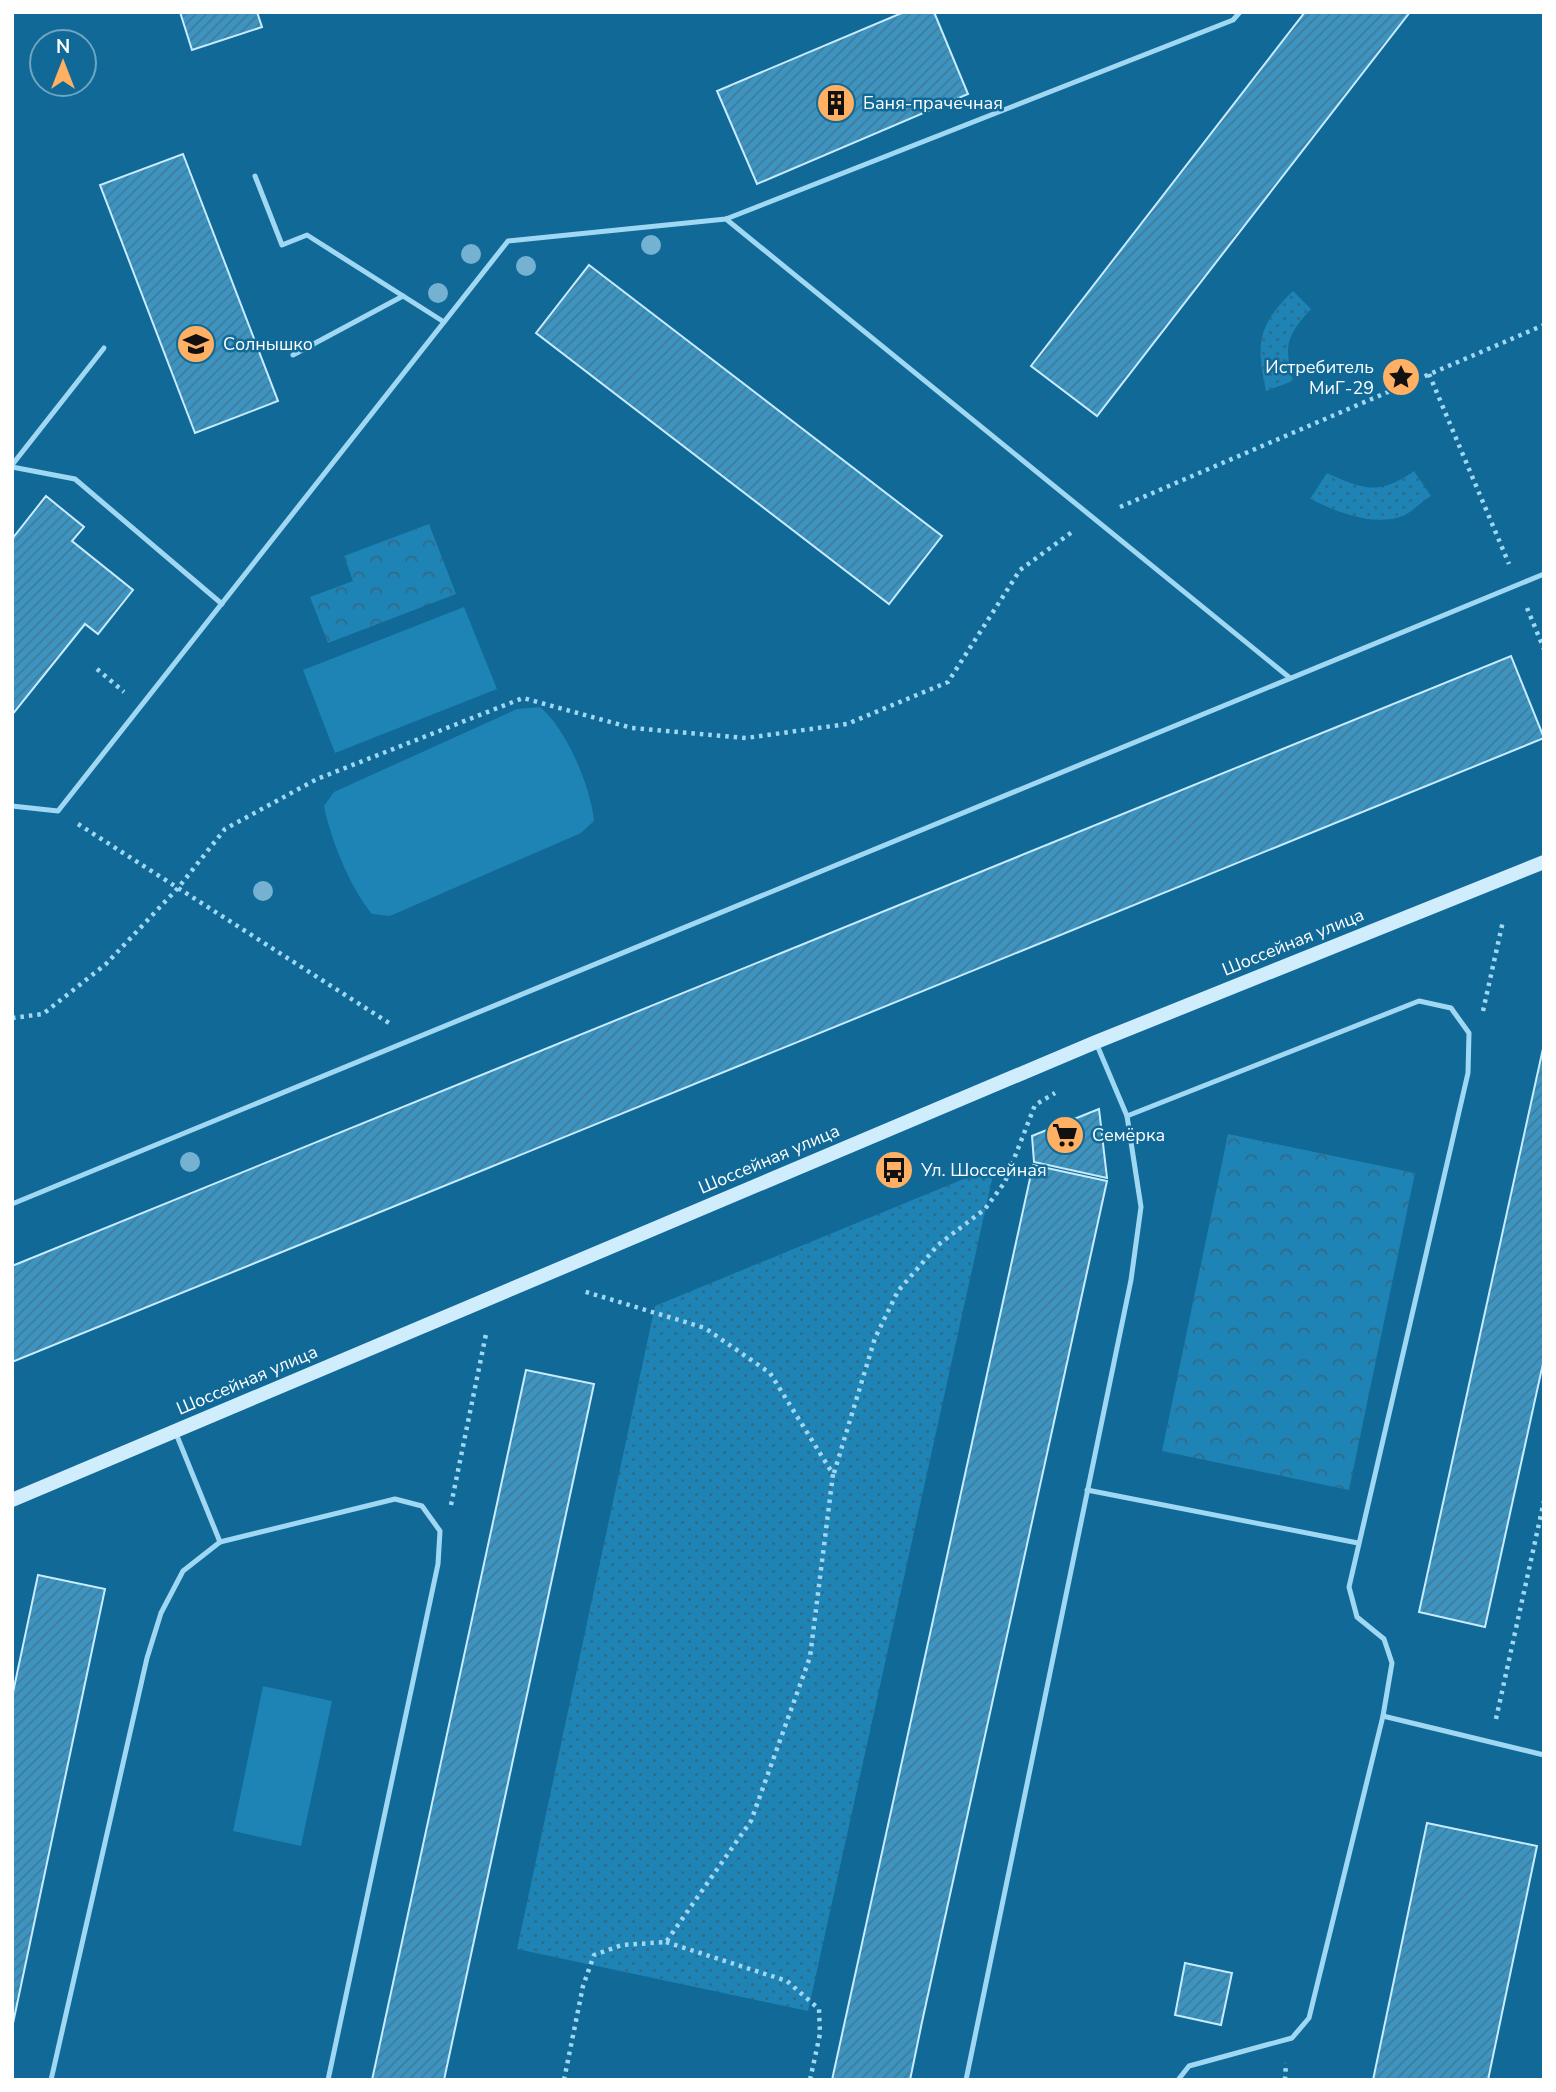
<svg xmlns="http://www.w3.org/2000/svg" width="1556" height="2092" font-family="'Nunito Sans',sans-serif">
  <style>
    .grass { fill: url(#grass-dots) }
    .forest { fill: url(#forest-crowns) }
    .pitch { fill: #1e83b5 }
    .building { fill: url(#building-hatch); stroke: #c8ecfe; stroke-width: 2 }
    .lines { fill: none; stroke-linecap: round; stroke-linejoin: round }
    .path { stroke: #a0d8f4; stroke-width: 4.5; stroke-dasharray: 3.5 5; stroke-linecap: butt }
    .lane { stroke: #a0d8f4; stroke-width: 5 }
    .secondary { stroke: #d0edfd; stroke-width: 14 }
    .tree { fill: #75b1d0 }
    .labels { text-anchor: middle; stroke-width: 5; stroke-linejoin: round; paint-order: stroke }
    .poi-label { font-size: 18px; fill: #fff; stroke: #106997; text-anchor: start }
    .street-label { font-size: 18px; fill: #fff; stroke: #106997 }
  </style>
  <defs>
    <pattern id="grass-dots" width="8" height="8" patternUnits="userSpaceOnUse" patternTransform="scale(1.75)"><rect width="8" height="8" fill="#1e83b5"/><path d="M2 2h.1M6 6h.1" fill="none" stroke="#336a86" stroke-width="1.8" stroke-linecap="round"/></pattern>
    <pattern id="forest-crowns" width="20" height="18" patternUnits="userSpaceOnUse" patternTransform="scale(1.75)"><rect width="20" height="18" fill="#1e83b5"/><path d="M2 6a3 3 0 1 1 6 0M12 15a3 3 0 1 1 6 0" fill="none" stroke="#336a86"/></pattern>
    <pattern id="building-hatch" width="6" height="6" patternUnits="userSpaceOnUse" patternTransform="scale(1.75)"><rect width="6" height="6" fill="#3d94c1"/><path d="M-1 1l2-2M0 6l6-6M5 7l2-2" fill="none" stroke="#427b98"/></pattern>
  </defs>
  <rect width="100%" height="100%" fill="#106997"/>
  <!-- grass -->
  <g class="grass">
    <path d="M1293,291L1311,309C1286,336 1284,346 1293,381L1266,391C1256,344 1257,326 1293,291Z"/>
    <path d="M1414,471L1431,496C1422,501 1412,512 1403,516C1373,527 1337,512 1310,499L1327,473C1364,490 1380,495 1414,471Z"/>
    <path d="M995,1166L808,2011L517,1949L655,1306Z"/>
  </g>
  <!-- forest -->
  <g class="forest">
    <path d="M429,524L456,594L328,643L310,597L353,581L344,556Z"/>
    <path d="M1228,1134L1415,1173L1349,1490L1162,1451Z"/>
  </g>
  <!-- pitch -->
  <g class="pitch">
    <path d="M464,607L497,689L335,753L303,670Z"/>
    <path d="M540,707C566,728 591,787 594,821L581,833L390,916L372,914C351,890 330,838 324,806L334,792L517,709Z"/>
    <path d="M263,1686L332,1701L301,1846L233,1831Z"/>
  </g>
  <!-- building -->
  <g class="building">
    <path d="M180,12H257L262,27L192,50Z"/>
    <path d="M904,12H934L968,94L757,184L717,91Z"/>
    <path d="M1305,12H1410L1097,416L1031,366Z"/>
    <path d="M183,154L278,401L195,433L100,185Z"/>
    <path d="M589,265L942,536L889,604L536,333Z"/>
    <path d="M46,496L84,527L72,541L133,590L98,634L85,624L12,715V539Z"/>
    <path d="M1511,656L1544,738L12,1362V1266Z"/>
    <path d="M1544,1044V1359L1485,1627L1419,1612Z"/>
    <path d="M1099,1109L1107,1178L1034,1162L1032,1136Z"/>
    <path d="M1033,1165L1107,1181L922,2022L910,2080H832Z"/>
    <path d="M526,1370L594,1384L444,2080H372Z"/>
    <path d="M38,1575L105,1589L12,2028V1697Z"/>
    <path d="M1427,1823L1537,1846L1488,2080H1373Z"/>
    <path d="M1185,1963L1232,1973L1221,2025L1175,2015Z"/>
  </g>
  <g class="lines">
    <!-- path -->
    <g class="path">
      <path d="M1429,374L1509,564"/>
      <path d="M1120,507L1544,325"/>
      <path d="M1527,608L1544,649"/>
      <path d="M97,669L124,692"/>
      <path d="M78,824L389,1023"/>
      <path d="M1483,1011L1503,921"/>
      <path d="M12,1018L43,1014L106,964L178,888L225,829L317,779L523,698L632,728L746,738L847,724L948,682L1020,570L1072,532"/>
      <path d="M834,1473L875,1338L898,1291L938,1245L985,1209L1005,1182L1035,1105L1055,1093"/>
      <path d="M451,1505L486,1334"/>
      <path d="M1496,1719L1544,1501"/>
      <path d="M666,1942L787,1981L819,2009L820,2034L810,2080"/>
      <path d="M564,2080L583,1986L594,1955L622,1945L666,1942L751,1821L810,1657L833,1474L770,1373L705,1328L583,1291"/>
      <path d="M1285,2080L1286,2063"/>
    </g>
    <!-- lane -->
    <g class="lane">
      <path d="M255,176L282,245L307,235L444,322"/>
      <path d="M726,219L1290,678"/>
      <path d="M293,355L403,296"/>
      <path d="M12,465L104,348"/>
      <path d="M12,467L75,479L222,604"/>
      <path d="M12,806L58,811L508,241L726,219L1233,20L1240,12"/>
      <path d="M1127,1116L1419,1001L1451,1008L1469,1033L1468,1073L1349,1587L1357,1617L1384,1639L1392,1663L1383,1716L1309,2018L1292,2038L1189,2066L1178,2080"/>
      <path d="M12,1204L1544,574"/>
      <path d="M1087,1490L1358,1543"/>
      <path d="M220,1542L395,1499L422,1506L440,1531L438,1564L328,2080"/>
      <path d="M1383,1716L1544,1755"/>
      <path d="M51,2080L147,1658L161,1613L183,1571L220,1542L175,1431"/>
      <path d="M966,2080L1131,1280L1141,1207L1127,1116L1097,1045"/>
    </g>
    <!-- secondary -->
    <path class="secondary" d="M12,1500L1096,1042L1544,862"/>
  </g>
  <!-- trees -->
  <g class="tree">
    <circle cx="651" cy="245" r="10"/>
    <circle cx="471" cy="254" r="10"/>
    <circle cx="526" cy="266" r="10"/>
    <circle cx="438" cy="293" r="10"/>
    <circle cx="263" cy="891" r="10"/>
    <circle cx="190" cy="1162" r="10"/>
  </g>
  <!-- icons -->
  <defs>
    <symbol id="building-disc" viewBox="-11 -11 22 22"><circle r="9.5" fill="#ffb063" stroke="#106997"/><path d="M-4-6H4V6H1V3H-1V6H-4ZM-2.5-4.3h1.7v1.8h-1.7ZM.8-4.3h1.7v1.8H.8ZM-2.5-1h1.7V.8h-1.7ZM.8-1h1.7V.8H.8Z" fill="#111"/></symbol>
    <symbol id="school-disc" viewBox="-11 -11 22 22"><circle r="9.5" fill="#ffb063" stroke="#106997"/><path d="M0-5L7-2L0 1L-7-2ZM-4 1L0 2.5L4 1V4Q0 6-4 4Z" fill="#111"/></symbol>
    <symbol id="sight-disc" viewBox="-11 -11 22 22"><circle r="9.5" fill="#ffb063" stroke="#106997"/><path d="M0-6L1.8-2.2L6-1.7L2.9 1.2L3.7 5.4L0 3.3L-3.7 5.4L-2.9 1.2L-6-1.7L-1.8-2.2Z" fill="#111"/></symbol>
    <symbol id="supermarket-disc" viewBox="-11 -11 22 22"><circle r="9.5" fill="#ffb063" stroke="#106997"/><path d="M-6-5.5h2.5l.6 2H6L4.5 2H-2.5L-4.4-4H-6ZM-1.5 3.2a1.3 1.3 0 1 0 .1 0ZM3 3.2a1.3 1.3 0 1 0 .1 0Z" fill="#111"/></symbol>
    <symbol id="bus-disc" viewBox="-11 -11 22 22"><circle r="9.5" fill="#ffb063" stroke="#106997"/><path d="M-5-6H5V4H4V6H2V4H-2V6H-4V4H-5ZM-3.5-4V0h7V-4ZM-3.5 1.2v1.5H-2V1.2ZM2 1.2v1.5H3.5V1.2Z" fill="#111"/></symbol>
  </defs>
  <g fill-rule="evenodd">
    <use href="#building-disc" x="814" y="81" width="44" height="44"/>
    <use href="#school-disc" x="174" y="322" width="44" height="44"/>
    <use href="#sight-disc" x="1379" y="355" width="44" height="44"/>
    <use href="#supermarket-disc" x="1043" y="1113" width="44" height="44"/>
    <use href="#bus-disc" x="872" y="1148" width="44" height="44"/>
  </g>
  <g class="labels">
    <!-- poi labels -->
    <g class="poi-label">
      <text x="863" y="109">Баня-прачечная</text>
      <text x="223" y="350">Солнышко</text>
      <text x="1374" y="373" text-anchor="end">Истребитель<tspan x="1374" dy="21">МиГ-29</tspan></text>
      <text x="1092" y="1141">Семёрка</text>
      <text x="921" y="1176">Ул. Шоссейная</text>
    </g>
    <!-- street labels -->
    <g class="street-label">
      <text transform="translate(1293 942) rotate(-22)" y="6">Шоссейная улица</text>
      <text transform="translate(769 1159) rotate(-23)" y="6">Шоссейная улица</text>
      <text transform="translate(247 1380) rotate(-23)" y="6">Шоссейная улица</text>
    </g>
  </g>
  <!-- border -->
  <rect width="1556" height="2092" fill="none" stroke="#ffffff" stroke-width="28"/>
  <!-- north arrow -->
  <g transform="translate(63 63)"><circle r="33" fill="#106997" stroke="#70a5c1" stroke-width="2"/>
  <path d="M0-5L12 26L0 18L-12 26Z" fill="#ffb063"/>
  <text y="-10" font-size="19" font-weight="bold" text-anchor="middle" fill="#ffffff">N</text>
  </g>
</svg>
